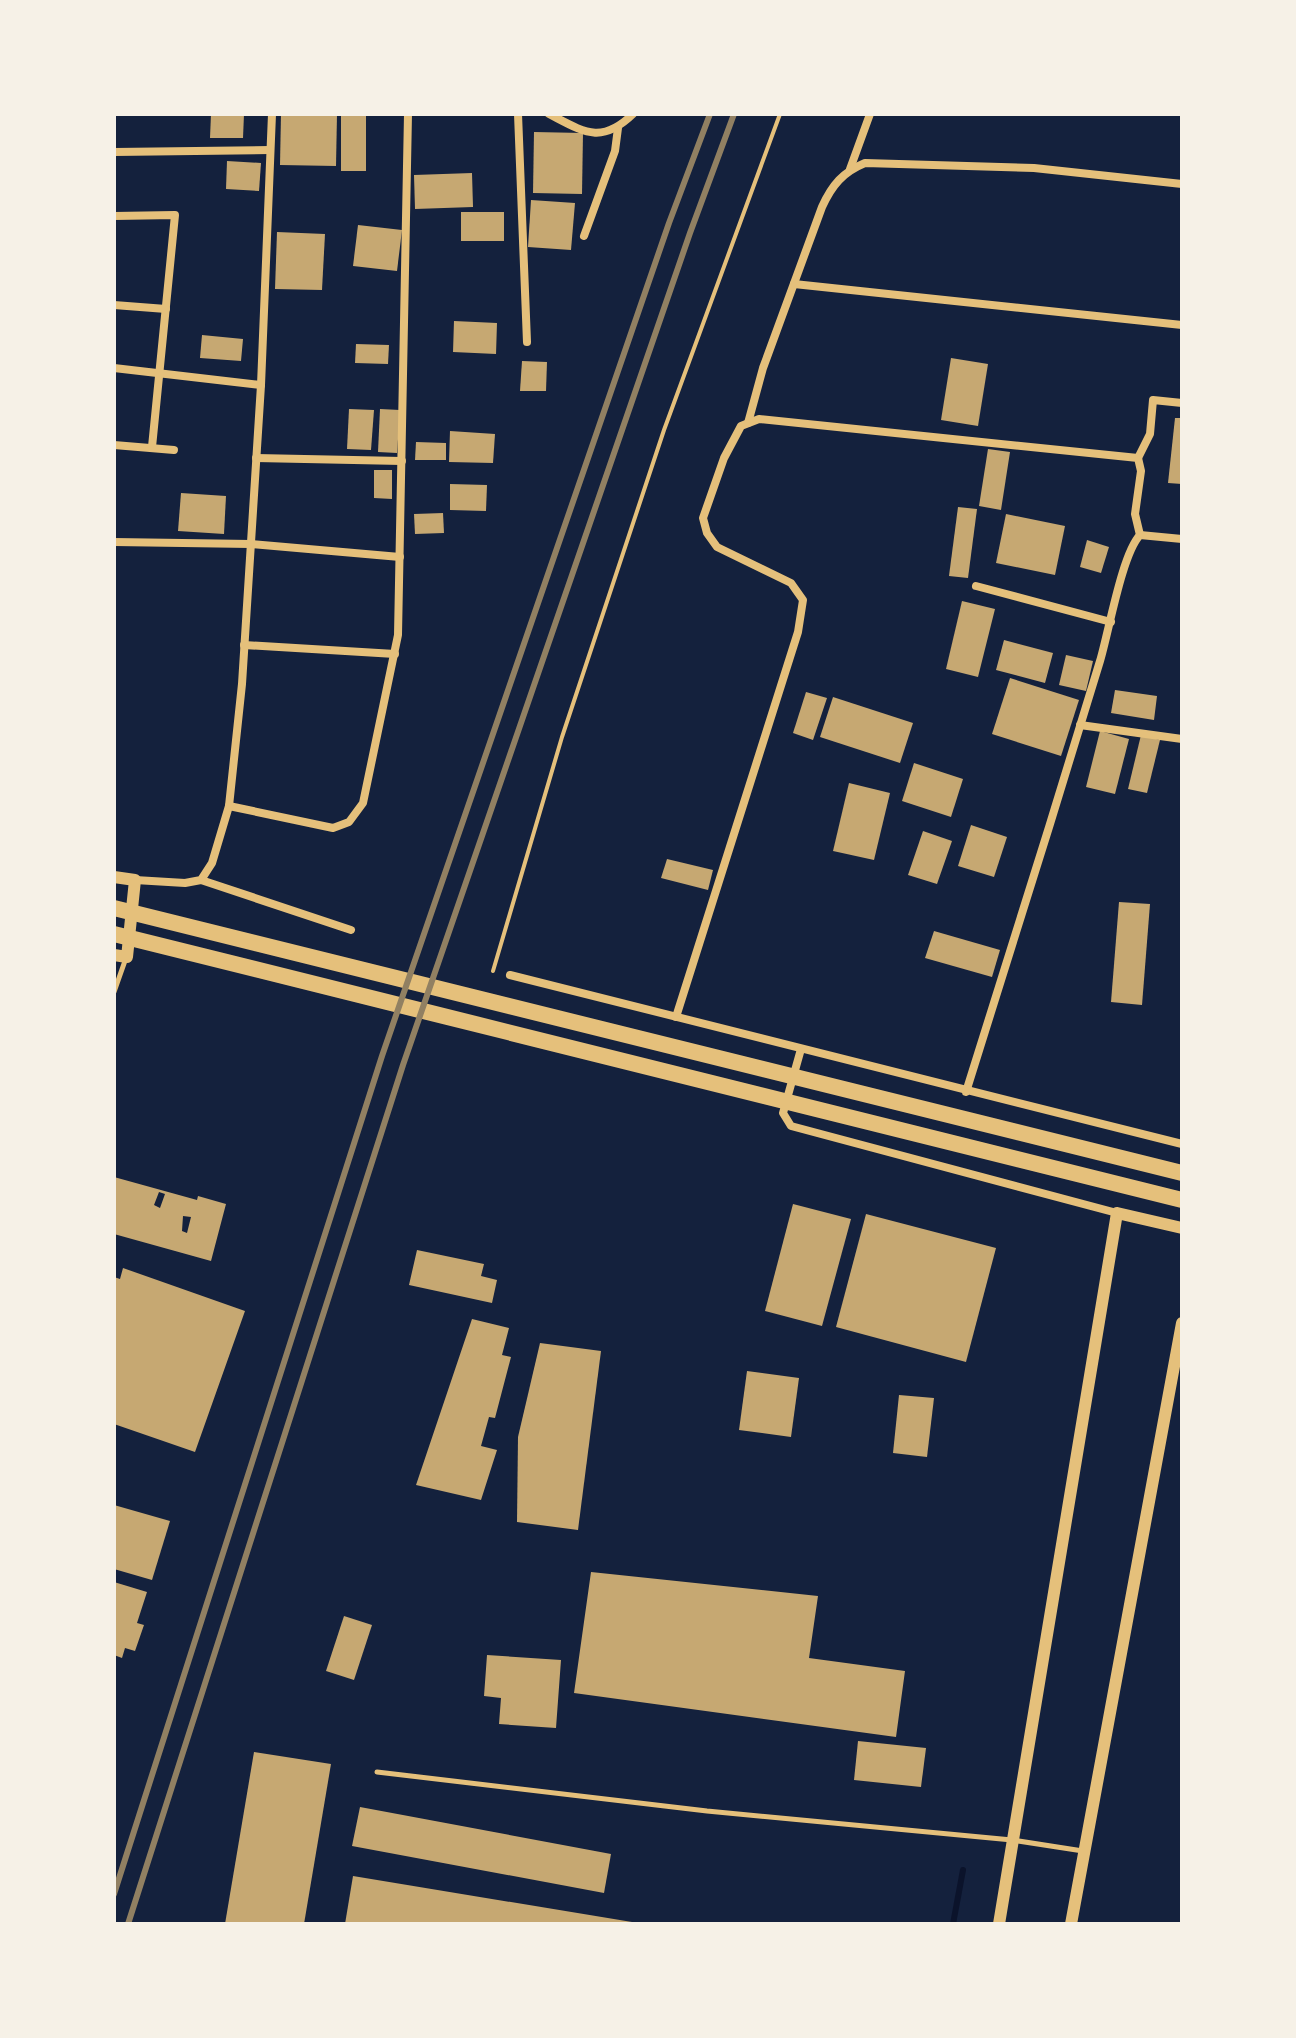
<svg xmlns="http://www.w3.org/2000/svg" width="1296" height="2038" font-family="Manrope,sans-serif">
  <style>
    .lines { fill: none; stroke-linecap: round; stroke-linejoin: round }
    .stream { stroke: #0b132b; stroke-width: 6 }
    .building { fill: #c6a872; fill-rule: evenodd }
    .path { stroke: #e5c07b; stroke-width: 4 }
    .service { stroke: #e5c07b; stroke-width: 5 }
    .minor { stroke: #e5c07b; stroke-width: 8 }
    .tertiary { stroke: #e5c07b; stroke-width: 12 }
    .trunk { stroke: #e5c07b; stroke-width: 16 }
    .rail { stroke: #918062; stroke-width: 6 }
  </style>
  <rect width="100%" height="100%" fill="#14213d"/>
  <g class="lines">
    <!-- stream -->
    <path class="stream" d="M953,1924L963,1870"/>
  </g>
  <!-- building -->
  <g class="building">
    <path d="M211,114H244L243,138H210Z"/>
    <path d="M281,114H337L336,166L280,165Z"/>
    <rect x="341" y="114" width="25" height="57"/>
    <path d="M534,132L583,133L582,194L533,193Z"/>
    <path d="M227,161L261,163L259,191L226,189Z"/>
    <path d="M472,173L473,207L415,209L414,175Z"/>
    <path d="M531,200L575,203L571,250L528,247Z"/>
    <rect x="461" y="212" width="43" height="29"/>
    <path d="M358,225L402,230L397,271L353,266Z"/>
    <path d="M277,232L325,234L322,290L275,289Z"/>
    <path d="M454,321L497,323L496,354L453,352Z"/>
    <path d="M202,335L243,339L241,361L200,358Z"/>
    <path d="M356,344L389,345L388,364L355,363Z"/>
    <path d="M951,358L988,364L978,426L941,420Z"/>
    <path d="M522,361L547,362L546,391H520Z"/>
    <path d="M349,409L374,410L371,450L347,449Z"/>
    <path d="M380,409L400,410L397,453L378,452Z"/>
    <path d="M1175,418H1182V484L1168,483Z"/>
    <path d="M450,431L495,434L493,463L449,462Z"/>
    <path d="M416,442L446,443V460H415Z"/>
    <path d="M988,449L1010,452L1001,510L979,506Z"/>
    <path d="M374,470H392V499L374,498Z"/>
    <path d="M450,484L487,485L486,511L450,510Z"/>
    <path d="M181,493L226,496L224,534L178,531Z"/>
    <path d="M958,507L977,509L968,578L949,576Z"/>
    <path d="M443,513L444,533L415,534L414,514Z"/>
    <path d="M1006,514L1065,526L1055,575L996,563Z"/>
    <path d="M1087,540L1109,547L1101,573L1080,567Z"/>
    <path d="M962,601L995,609L978,677L946,669Z"/>
    <path d="M1004,640L1053,653L1045,683L996,670Z"/>
    <path d="M1066,655L1093,661L1086,691L1059,685Z"/>
    <path d="M1010,678L1079,700L1061,756L992,734Z"/>
    <path d="M1115,690L1157,696L1154,720L1111,713Z"/>
    <path d="M806,692L827,698L813,740L793,733Z"/>
    <path d="M833,697L913,723L900,763L820,737Z"/>
    <path d="M1100,731L1129,739L1115,794L1086,787Z"/>
    <path d="M1141,735L1160,740L1147,793L1128,789Z"/>
    <path d="M914,763L963,779L951,817L902,801Z"/>
    <path d="M849,783L890,793L874,860L833,851Z"/>
    <path d="M971,825L1007,837L994,877L958,866Z"/>
    <path d="M923,831L952,841L937,884L908,875Z"/>
    <path d="M667,859L713,870L708,890L661,878Z"/>
    <path d="M1119,902L1150,904L1142,1005L1111,1002Z"/>
    <path d="M934,931L1000,950L992,977L925,958Z"/>
    <path d="M114,1177L197,1200L198,1196L226,1204L211,1261L114,1234ZM159,1192L165,1194L160,1208L154,1205ZM183,1216L191,1217L187,1233L182,1231Z"/>
    <path d="M793,1204L851,1219L822,1326L765,1311Z"/>
    <path d="M866,1214L996,1248L966,1362L836,1327Z"/>
    <path d="M417,1250L484,1264L481,1276L497,1280L492,1303L409,1285Z"/>
    <path d="M123,1268L245,1311L195,1452L114,1424V1277L120,1279Z"/>
    <path d="M472,1319L509,1328L502,1355L511,1357L495,1418L489,1417L481,1446L497,1450L481,1500L416,1485Z"/>
    <path d="M540,1343L601,1351L578,1530L517,1522L518,1437Z"/>
    <path d="M747,1371L799,1378L791,1437L739,1430Z"/>
    <path d="M899,1395L934,1398L927,1457L893,1453Z"/>
    <path d="M114,1505L170,1521L152,1580L114,1569Z"/>
    <path d="M591,1572L818,1596L809,1658L905,1671L896,1737L574,1693Z"/>
    <path d="M114,1582L147,1592L137,1623L144,1625L135,1651L125,1648L122,1658L114,1655Z"/>
    <path d="M344,1616L372,1625L354,1680L326,1671Z"/>
    <path d="M487,1655L561,1660L556,1728L499,1724L501,1698L484,1696Z"/>
    <path d="M858,1741L926,1748L921,1787L854,1780Z"/>
    <path d="M254,1752L331,1764L304,1924H225Z"/>
    <path d="M360,1807L611,1854L604,1893L352,1846Z"/>
    <path d="M353,1876L632,1922V1924H345Z"/>
  </g>
  <g class="lines">
    <!-- path -->
    <path class="path" d="M493,971L562,737L664,430L780,114"/>
    <!-- service -->
    <g class="service">
      <path d="M114,992L126,958"/>
      <path d="M377,1772L707,1811L1012,1840L1083,1851"/>
    </g>
    <!-- minor -->
    <g class="minor">
      <path d="M518,114L527,342"/>
      <path d="M549,114C584,132 601,145 633,114"/>
      <path d="M114,152L270,150"/>
      <path d="M850,169L870,114"/>
      <path d="M114,216L175,215L152,447"/>
      <path d="M584,236L615,151L618,128"/>
      <path d="M794,284L1182,325"/>
      <path d="M114,305L166,309"/>
      <path d="M114,368L261,385"/>
      <path d="M748,423L763,368L822,207C832,185 843,172 865,163L1034,168L1182,184"/>
      <path d="M114,445L174,450"/>
      <path d="M256,458L402,461"/>
      <path d="M1138,458L1150,434L1153,400L1182,403"/>
      <path d="M114,542L251,544L400,557"/>
      <path d="M976,586L1111,622"/>
      <path d="M244,645L395,654"/>
      <path d="M1080,725L1182,739"/>
      <path d="M229,806L333,828L349,822L363,803L398,635L408,114"/>
      <path d="M135,880L185,883L201,880L212,863L229,806L242,684L261,385L272,114"/>
      <path d="M201,880L351,930"/>
      <path d="M510,975L1182,1144"/>
      <path d="M676,1017L798,632L803,600L791,583L717,547L707,533L703,518L724,458L741,426L759,419L1138,458L1141,471L1135,514L1140,535"/>
      <path d="M801,1049L783,1113L791,1126L1117,1213"/>
      <path d="M966,1092C1012,948 1056,805 1100,661C1109,631 1122,554 1140,535L1182,539"/>
    </g>
    <!-- tertiary -->
    <g class="tertiary">
      <path d="M114,877L135,880L127,957L114,955"/>
      <path d="M999,1924L1117,1213L1182,1228"/>
      <path d="M1071,1924L1182,1323"/>
    </g>
    <!-- trunk -->
    <g class="trunk">
      <path d="M114,908L1182,1173"/>
      <path d="M114,934L1182,1200"/>
    </g>
    <!-- rail -->
    <g class="rail">
      <path d="M114,1894L382,1056L669,223L710,114"/>
      <path d="M128,1924L403,1065L690,233L734,114"/>
    </g>
  </g>
  <!-- border -->
  <rect width="1296" height="2038" fill="none" stroke="#f6f1e7" stroke-width="232"/>
</svg>
